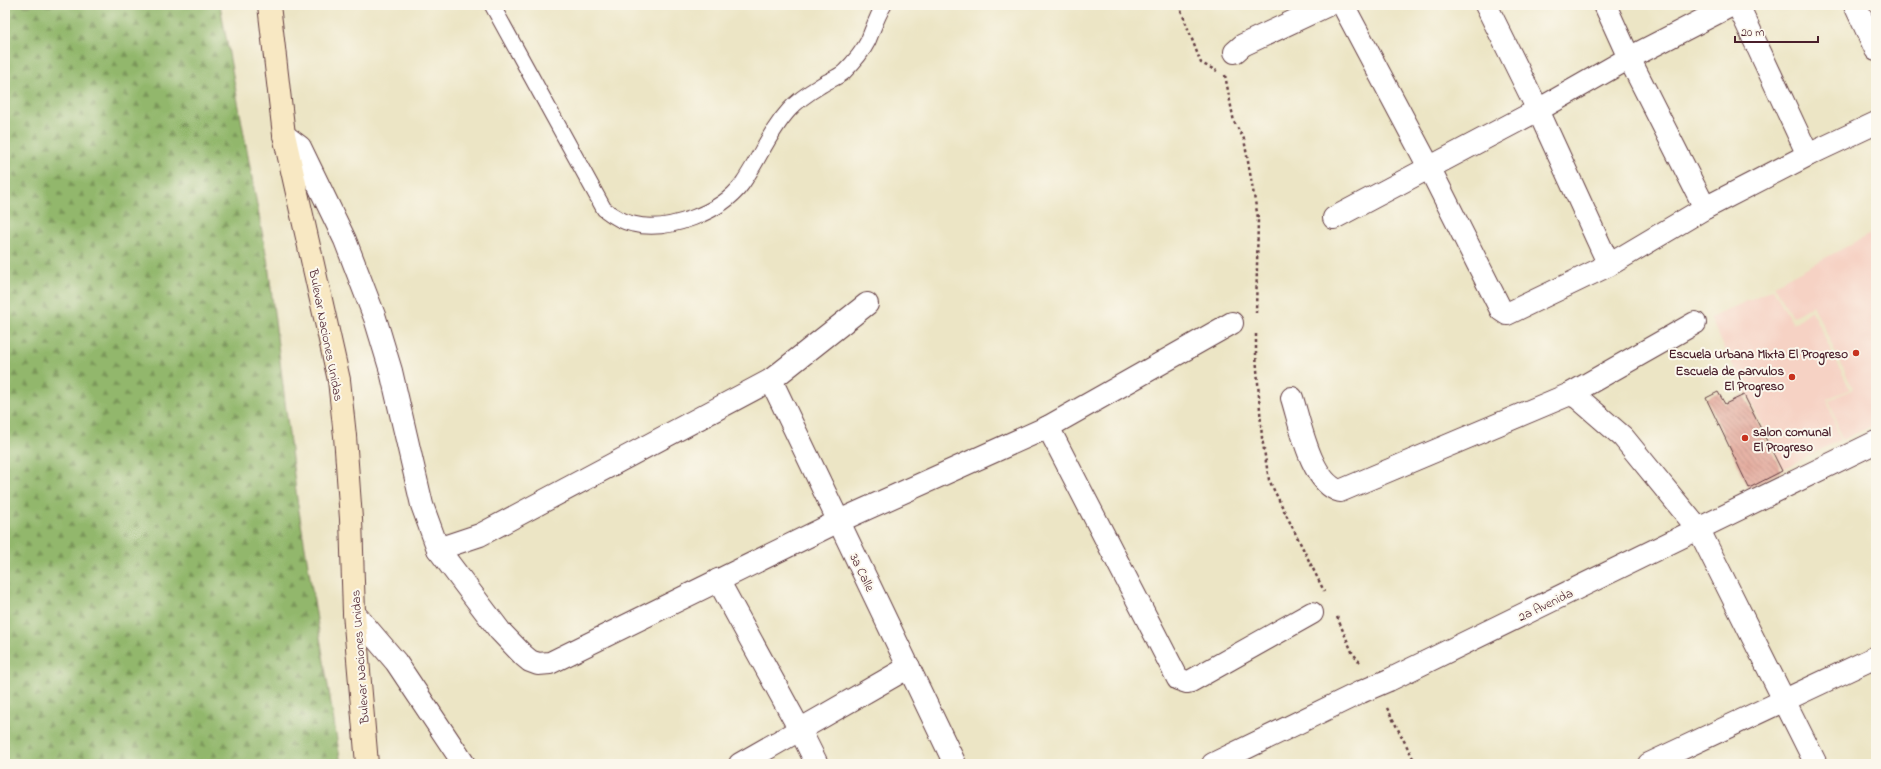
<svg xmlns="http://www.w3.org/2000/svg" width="1881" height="769" font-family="'Indie Flower',sans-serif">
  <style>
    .built { fill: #f6d2c4 }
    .forest { fill: url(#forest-firs); stroke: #6e6b4c }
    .building { fill: url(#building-back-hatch) }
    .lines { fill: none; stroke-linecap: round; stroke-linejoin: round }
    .lane-casing { stroke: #623d42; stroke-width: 17 }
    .street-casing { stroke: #623d42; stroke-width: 24 }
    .secondary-casing { stroke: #623d42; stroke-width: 24 }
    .path { stroke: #623d42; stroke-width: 2.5; stroke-dasharray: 3 3; stroke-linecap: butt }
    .lane { stroke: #fff; stroke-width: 15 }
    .street { stroke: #fff; stroke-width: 22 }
    .secondary { stroke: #f8e8c3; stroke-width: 22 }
    .street-bridge-casing { stroke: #623d42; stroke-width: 24; stroke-linecap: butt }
    .street-bridge { stroke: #fff; stroke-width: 22 }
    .poi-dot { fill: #c8321e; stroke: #fbf7ec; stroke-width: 1.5 }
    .labels { text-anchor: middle; stroke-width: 4; stroke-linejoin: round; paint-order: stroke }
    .street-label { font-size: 13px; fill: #4a1f2b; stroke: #fbf7ec }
    .poi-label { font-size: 13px; font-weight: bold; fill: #4a1f2b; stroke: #fbf7ec; text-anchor: end }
  </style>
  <defs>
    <pattern id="forest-firs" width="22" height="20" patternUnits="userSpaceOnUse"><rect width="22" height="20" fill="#92b76c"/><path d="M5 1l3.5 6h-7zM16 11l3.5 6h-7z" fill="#799459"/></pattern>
    <pattern id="building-back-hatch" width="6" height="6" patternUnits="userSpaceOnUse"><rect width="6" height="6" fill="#e4ac9f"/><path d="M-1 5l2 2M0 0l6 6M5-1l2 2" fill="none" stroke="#bb8b82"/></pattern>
  </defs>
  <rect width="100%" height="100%" fill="#fbf7ec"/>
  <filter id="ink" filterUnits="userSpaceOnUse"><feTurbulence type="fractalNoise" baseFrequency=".025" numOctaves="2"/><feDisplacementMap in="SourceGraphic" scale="8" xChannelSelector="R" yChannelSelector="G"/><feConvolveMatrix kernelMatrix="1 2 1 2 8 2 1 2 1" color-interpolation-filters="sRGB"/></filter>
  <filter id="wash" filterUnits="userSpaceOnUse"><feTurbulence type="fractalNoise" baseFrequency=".012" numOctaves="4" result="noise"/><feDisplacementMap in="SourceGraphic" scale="16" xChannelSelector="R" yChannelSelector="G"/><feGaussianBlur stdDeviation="0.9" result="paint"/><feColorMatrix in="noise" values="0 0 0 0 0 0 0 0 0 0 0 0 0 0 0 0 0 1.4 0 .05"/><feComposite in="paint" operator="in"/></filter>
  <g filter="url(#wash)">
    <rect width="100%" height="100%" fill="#ece5c5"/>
    <!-- built -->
    <g class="built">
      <path d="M1876,231V424L1842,440L1829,400L1853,389L1813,305L1792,317L1774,285Z"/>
      <path d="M1773,289L1793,324L1811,310L1850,389L1827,399L1840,440L1783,469L1710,318Z"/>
    </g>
    <!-- forest -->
    <path class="forest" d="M5,5H220L268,264L297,499L341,764H5Z"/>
    <g id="blocks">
      <!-- building -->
      <path class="building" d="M1718,392L1725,404L1744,395L1782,471L1749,488L1706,398Z"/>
    </g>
  </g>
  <g filter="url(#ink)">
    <use href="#blocks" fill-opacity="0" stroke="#623d42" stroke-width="1"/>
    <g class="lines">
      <defs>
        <path id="lane" d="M492,5L604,209C613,216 622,222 633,224C667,233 722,212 742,184C759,160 769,132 789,110C797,101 810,92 820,86C827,81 837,78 844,72C853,63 862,53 868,41C873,29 877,16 884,5"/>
        <g id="street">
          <path d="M1343,5L1429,167L1501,310L1507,314L1609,265L1705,208L1808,155L1876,123"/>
          <path d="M1486,5L1538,110L1609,265"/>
          <path d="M1605,5L1629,58L1705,208"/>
          <path d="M1738,5L1808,155"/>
          <path d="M1855,5L1876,50"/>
          <path d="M1235,52L1243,45L1328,5"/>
          <path d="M284,135L300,147L345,240L375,318L391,371L422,505L438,549L500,631L524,656L530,661L538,664L550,663L839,521L1048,427L1232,323"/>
          <path d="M1334,218L1538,110L1629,58L1732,5"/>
          <path d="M771,380L955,764"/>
          <path d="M1570,394L1695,323"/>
          <path d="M1292,398C1300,423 1311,483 1340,491L1570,394L1578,398L1623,437L1699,530L1816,764"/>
          <path d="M1048,427L1178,679L1187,682L1191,681L1312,613"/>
          <path d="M438,549L480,535L771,380L867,304"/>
          <path d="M718,580L800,730L817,764"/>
          <path d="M354,613L396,662L464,764"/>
          <path d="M1389,680L1876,442"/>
          <path d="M740,764L909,667"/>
          <path d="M1213,764L1361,692"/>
          <path d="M1649,764L1876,657"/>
        </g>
        <path id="secondary" d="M269,5L284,135L339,380L345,436L351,519L354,613L367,764"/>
      </defs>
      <!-- lane casing -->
      <use href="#lane" class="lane-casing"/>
      <!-- street casing -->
      <use href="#street" class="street-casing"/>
      <!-- secondary casing -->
      <use href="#secondary" class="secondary-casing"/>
      <!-- path -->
      <g class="path">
        <path d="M1179,5L1201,63L1217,71"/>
        <path d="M1225,75L1234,122L1244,139L1258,218L1256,313"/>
        <path d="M1256,334V355L1262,438L1269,480L1324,591"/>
        <path d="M1337,617L1352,652L1361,664"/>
        <path d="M1387,708L1416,764"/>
      </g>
      <!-- lane -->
      <use href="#lane" class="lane"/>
      <!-- street -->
      <use href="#street" class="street"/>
      <!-- secondary -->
      <use href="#secondary" class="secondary"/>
      <defs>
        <path id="street-bridge" d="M1361,692L1389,680"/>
      </defs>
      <!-- street-bridge casing -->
      <use href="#street-bridge" class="street-bridge-casing"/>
      <!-- street-bridge -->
      <use href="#street-bridge" class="street-bridge"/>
    </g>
  </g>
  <!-- markers -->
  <g class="poi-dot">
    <circle cx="1856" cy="353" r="4"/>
    <circle cx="1792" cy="377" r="4"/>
    <circle cx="1745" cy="438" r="4"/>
  </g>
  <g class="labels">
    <!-- street labels -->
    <g class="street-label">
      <text transform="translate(327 335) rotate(79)" y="5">Bulevar Naciones Unidas</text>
      <text transform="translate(863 572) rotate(64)" y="5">3a Calle</text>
      <text transform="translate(1545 604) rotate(-26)" y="5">2a Avenida</text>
      <text transform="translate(359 657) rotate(-94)" y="5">Bulevar Naciones Unidas</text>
    </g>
    <!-- poi labels -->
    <g class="poi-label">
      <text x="1848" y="358">Escuela Urbana Mixta El Progreso</text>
      <text x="1784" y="375">Escuela de parvulos<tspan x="1784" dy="15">El Progreso</tspan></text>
      <text x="1753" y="436" text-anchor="start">salon comunal<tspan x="1753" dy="15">El Progreso</tspan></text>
    </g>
  </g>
  <!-- margin -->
  <rect width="1881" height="769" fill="none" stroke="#fbf7ec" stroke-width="20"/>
  <!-- scale -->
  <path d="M1735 36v6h83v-6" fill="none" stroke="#4a1f2b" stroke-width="2"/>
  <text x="1741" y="36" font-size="12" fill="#4a1f2b" stroke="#fbf7ec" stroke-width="3" paint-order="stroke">20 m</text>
</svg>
